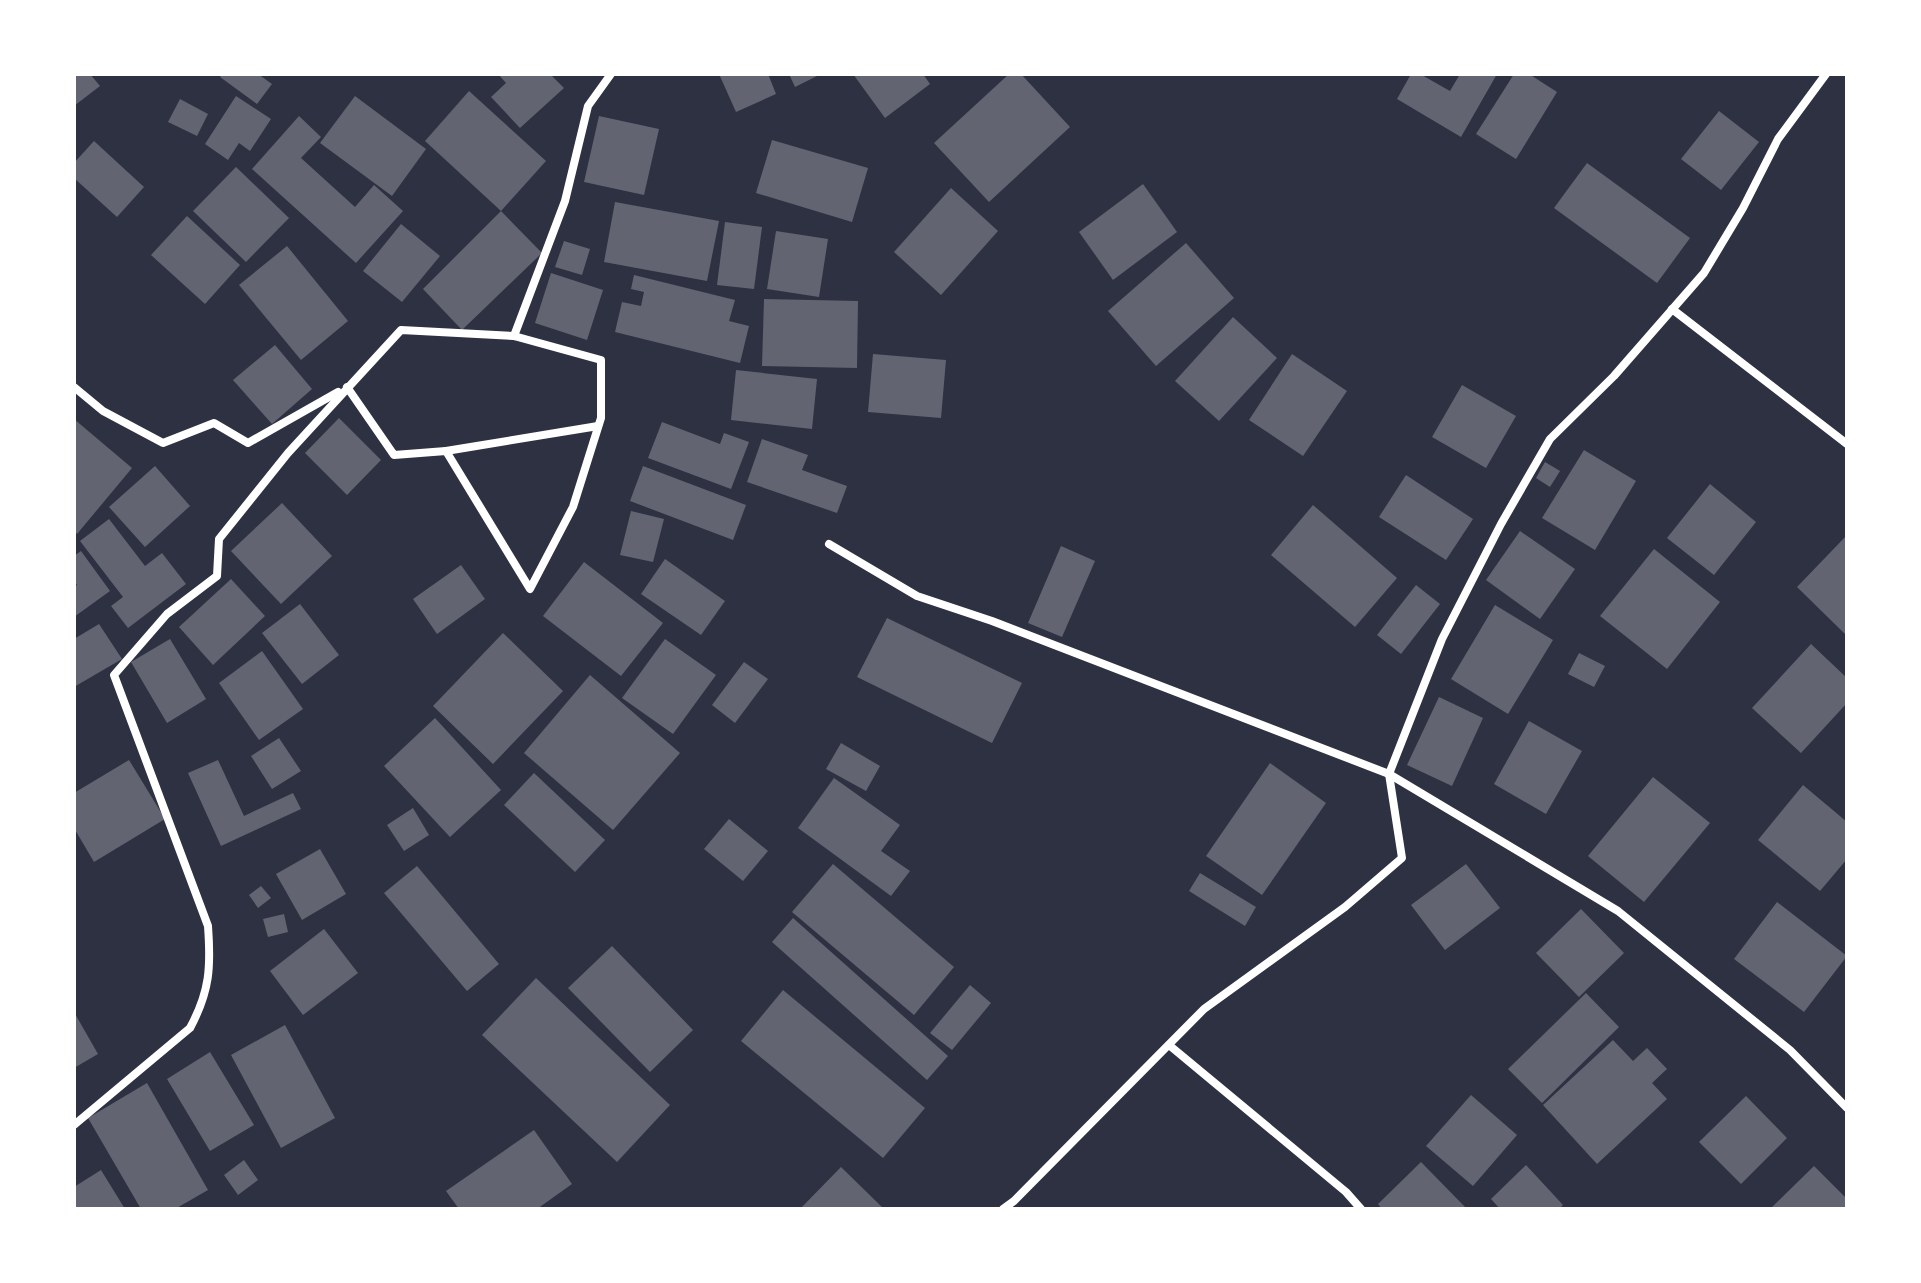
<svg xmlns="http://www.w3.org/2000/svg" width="1921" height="1283" font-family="'IBM Plex Sans',sans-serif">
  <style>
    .building { fill: #626471 }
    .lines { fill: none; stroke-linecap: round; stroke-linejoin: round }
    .minor { stroke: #fff; stroke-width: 8 }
  </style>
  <rect width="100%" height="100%" fill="#2d3142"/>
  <!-- building -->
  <g class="building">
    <path d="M74,74H90L100,86L74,106Z"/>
    <path d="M223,74H258L272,84L257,104L220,77Z"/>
    <path d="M498,74H550L564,88L520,128L491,97L506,83Z"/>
    <path d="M719,74H768L776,94L736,112Z"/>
    <path d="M789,74H821L795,87Z"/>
    <path d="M853,74H923L930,84L885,118Z"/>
    <path d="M1009,74H1021L1070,127L989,202L934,143Z"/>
    <path d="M1411,74H1420L1450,91L1460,74H1497L1461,137L1397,99Z"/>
    <path d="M1514,74H1529L1557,92L1516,159L1476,134Z"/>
    <path d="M469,91L546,161L501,211L425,141Z"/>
    <path d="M236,96L271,119L250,151L239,143L228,160L205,144Z"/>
    <path d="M355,96L426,149L392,196L320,143Z"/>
    <path d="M180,99L208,114L197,136L168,122Z"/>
    <path d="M1719,111L1759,142L1721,190L1681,159Z"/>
    <path d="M299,116L321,137L301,158L355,207L374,185L403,211L356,263L252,169Z"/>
    <path d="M599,116L659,129L644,195L584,182Z"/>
    <path d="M772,140L868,168L852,222L756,193Z"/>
    <path d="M94,141L144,187L117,217L74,178V163Z"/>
    <path d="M1587,163L1690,238L1657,283L1554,208Z"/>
    <path d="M236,167L289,218L246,262L193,211Z"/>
    <path d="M1143,184L1177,232L1113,280L1079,232Z"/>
    <path d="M951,188L998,231L941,295L894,252Z"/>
    <path d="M615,202L719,221L707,281L604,262Z"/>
    <path d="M501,211L542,253L462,330L423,289Z"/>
    <path d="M187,216L240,265L205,304L151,255Z"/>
    <path d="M725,222L762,227L754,289L717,285Z"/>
    <path d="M401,224L440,256L402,302L363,271Z"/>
    <path d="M776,231L828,239L819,297L767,289Z"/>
    <path d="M564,241L590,249L582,275L555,267Z"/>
    <path d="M1186,243L1234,298L1156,366L1108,311Z"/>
    <path d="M287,246L348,321L301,360L239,285Z"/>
    <path d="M551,273L603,290L587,340L535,323Z"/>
    <path d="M634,275L735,300L729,321L749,326L740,363L615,332L622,302L641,306L644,292L631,289Z"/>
    <path d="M764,299L858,301L857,368L762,366Z"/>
    <path d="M1233,317L1277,358L1219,421L1175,381Z"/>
    <path d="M275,345L312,389L272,424L233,380Z"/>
    <path d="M873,354L946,360L941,418L868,412Z"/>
    <path d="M1292,354L1347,391L1303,456L1249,420Z"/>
    <path d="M736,370L817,379L812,429L731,420Z"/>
    <path d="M1462,385L1516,416L1486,468L1432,437Z"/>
    <path d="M339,418L381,460L347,495L305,453Z"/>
    <path d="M74,419L132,468L77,534L74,531Z"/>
    <path d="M662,422L720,444L724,433L749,442L731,489L648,458Z"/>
    <path d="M762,439L808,455L802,470L847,486L837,513L747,482Z"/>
    <path d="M1584,450L1636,481L1595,550L1542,518Z"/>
    <path d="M1545,462L1560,471L1550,487L1536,478Z"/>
    <path d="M155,466L190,506L145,547L109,507Z"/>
    <path d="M643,466L746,505L733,540L630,501Z"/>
    <path d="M1406,475L1473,519L1446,560L1379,517Z"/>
    <path d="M1710,484L1756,522L1714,575L1667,538Z"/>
    <path d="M282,503L332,556L281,604L231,551Z"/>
    <path d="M1313,505L1397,578L1355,627L1271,555Z"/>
    <path d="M631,511L664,519L653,562L620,555Z"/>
    <path d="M109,519L145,566L162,553L186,584L128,628L111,606L123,597L80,541Z"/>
    <path d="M1520,531L1575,569L1540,619L1486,580Z"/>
    <path d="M1847,535V632L1845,634L1797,587Z"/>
    <path d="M1061,546L1095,561L1062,637L1028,623Z"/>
    <path d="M1654,549L1720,602L1667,669L1600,616Z"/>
    <path d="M81,551L110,591L74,617V587L77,585L74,580V556Z"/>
    <path d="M665,559L725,601L701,635L641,594Z"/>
    <path d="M584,562L663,623L621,676L543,616Z"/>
    <path d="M461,565L485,599L437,634L413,599Z"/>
    <path d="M231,579L265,616L213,665L179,627Z"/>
    <path d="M1416,585L1440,604L1401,654L1377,635Z"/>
    <path d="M300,604L339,655L302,684L262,633Z"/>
    <path d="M1495,605L1553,640L1508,714L1451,679Z"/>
    <path d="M887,618L1022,683L992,743L857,677Z"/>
    <path d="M99,624L122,659L74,687V639Z"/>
    <path d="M503,633L563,691L493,764L433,706Z"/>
    <path d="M170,639L206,699L167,723L131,662Z"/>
    <path d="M665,639L716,675L673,734L622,698Z"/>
    <path d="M1811,644L1847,678V703L1801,753L1752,708Z"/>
    <path d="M262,651L303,709L259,740L219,683Z"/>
    <path d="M1579,653L1605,666L1594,687L1568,674Z"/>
    <path d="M744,662L768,679L735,723L712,705Z"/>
    <path d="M590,675L680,753L613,830L524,753Z"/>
    <path d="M1439,697L1483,718L1452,786L1407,765Z"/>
    <path d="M435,718L501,790L450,837L384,766Z"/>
    <path d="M1529,721L1582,751L1546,814L1494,784Z"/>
    <path d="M279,738L301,771L272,789L251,756Z"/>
    <path d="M841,743L880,766L866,791L826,769Z"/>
    <path d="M129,760L165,819L94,862L74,828V793Z"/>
    <path d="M218,760L244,816L293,793L301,809L221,846L188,773Z"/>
    <path d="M1270,763L1326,803L1262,895L1206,856Z"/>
    <path d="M534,773L605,840L575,872L504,805Z"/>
    <path d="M1653,777L1710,823L1644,902L1588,856Z"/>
    <path d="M834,778L900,825L881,851L910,871L891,896L798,828Z"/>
    <path d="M1803,785L1847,822V859L1820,891L1758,840Z"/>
    <path d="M413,808L429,835L404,851L387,825Z"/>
    <path d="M729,819L768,851L743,881L704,849Z"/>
    <path d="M320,849L346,894L302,920L276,874Z"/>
    <path d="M833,864L954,967L914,1015L792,912Z"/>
    <path d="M1466,864L1500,908L1445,950L1411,905Z"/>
    <path d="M417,866L499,964L467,991L384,893Z"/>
    <path d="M1200,873L1256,907L1245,926L1189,891Z"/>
    <path d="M261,886L271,898L258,908L249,895Z"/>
    <path d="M1777,902L1847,956L1804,1012L1734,959Z"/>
    <path d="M1581,909L1624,953L1579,997L1536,953Z"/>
    <path d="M284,914L288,932L268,937L263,919Z"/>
    <path d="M793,918L948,1056L927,1080L772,942Z"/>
    <path d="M324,929L358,973L303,1015L270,971Z"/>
    <path d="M612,946L693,1030L650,1072L568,988Z"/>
    <path d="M536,978L670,1105L617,1162L482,1035Z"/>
    <path d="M970,985L991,1003L952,1050L930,1033Z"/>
    <path d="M783,990L925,1108L883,1158L741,1041Z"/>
    <path d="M1586,993L1619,1027L1542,1103L1508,1069Z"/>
    <path d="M74,1012L98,1054L74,1068Z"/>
    <path d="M285,1025L335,1118L281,1148L231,1055Z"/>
    <path d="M1613,1040L1633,1061L1647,1048L1667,1069L1652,1083L1667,1099L1597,1164L1543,1105Z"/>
    <path d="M210,1052L254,1125L210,1151L167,1079Z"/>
    <path d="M147,1083L208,1190L175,1209H141L88,1118Z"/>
    <path d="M1471,1095L1517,1135L1473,1186L1426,1146Z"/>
    <path d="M1746,1096L1787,1138L1741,1184L1699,1142Z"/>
    <path d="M534,1130L572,1184L537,1209H459L446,1191Z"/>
    <path d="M244,1160L258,1180L238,1195L224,1175Z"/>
    <path d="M1421,1162L1467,1209H1382L1378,1204Z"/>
    <path d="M1526,1165L1563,1205L1559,1209H1500L1491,1199Z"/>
    <path d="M1814,1166L1847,1199V1209H1770Z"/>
    <path d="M841,1167L884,1209H800Z"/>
    <path d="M101,1170L125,1209H74V1187Z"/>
  </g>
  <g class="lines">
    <!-- minor -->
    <g class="minor">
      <path d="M1672,309L1847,444"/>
      <path d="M514,336L565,201L588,106L611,74"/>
      <path d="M74,387L103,411L163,443L214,423L248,443L338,392"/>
      <path d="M446,451L598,426"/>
      <path d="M829,544L917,596L992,621L1389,774L1618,911L1790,1050L1847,1108"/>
      <path d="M1169,1045L1346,1192L1361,1209"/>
      <path d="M74,1125L190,1028C210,991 211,967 208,926L114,675L167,614L217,576L219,539L288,453L401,330L514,336L601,360V418L573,507L530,589L446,451L394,455L347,387"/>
      <path d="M1003,1209L1014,1201L1204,1009L1345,907L1402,858L1389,774L1442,639L1501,524L1550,439L1614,376L1704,273L1743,208L1778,139L1826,74"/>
    </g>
  </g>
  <!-- border -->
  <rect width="1921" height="1283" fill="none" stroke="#ffffff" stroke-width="152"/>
</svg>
